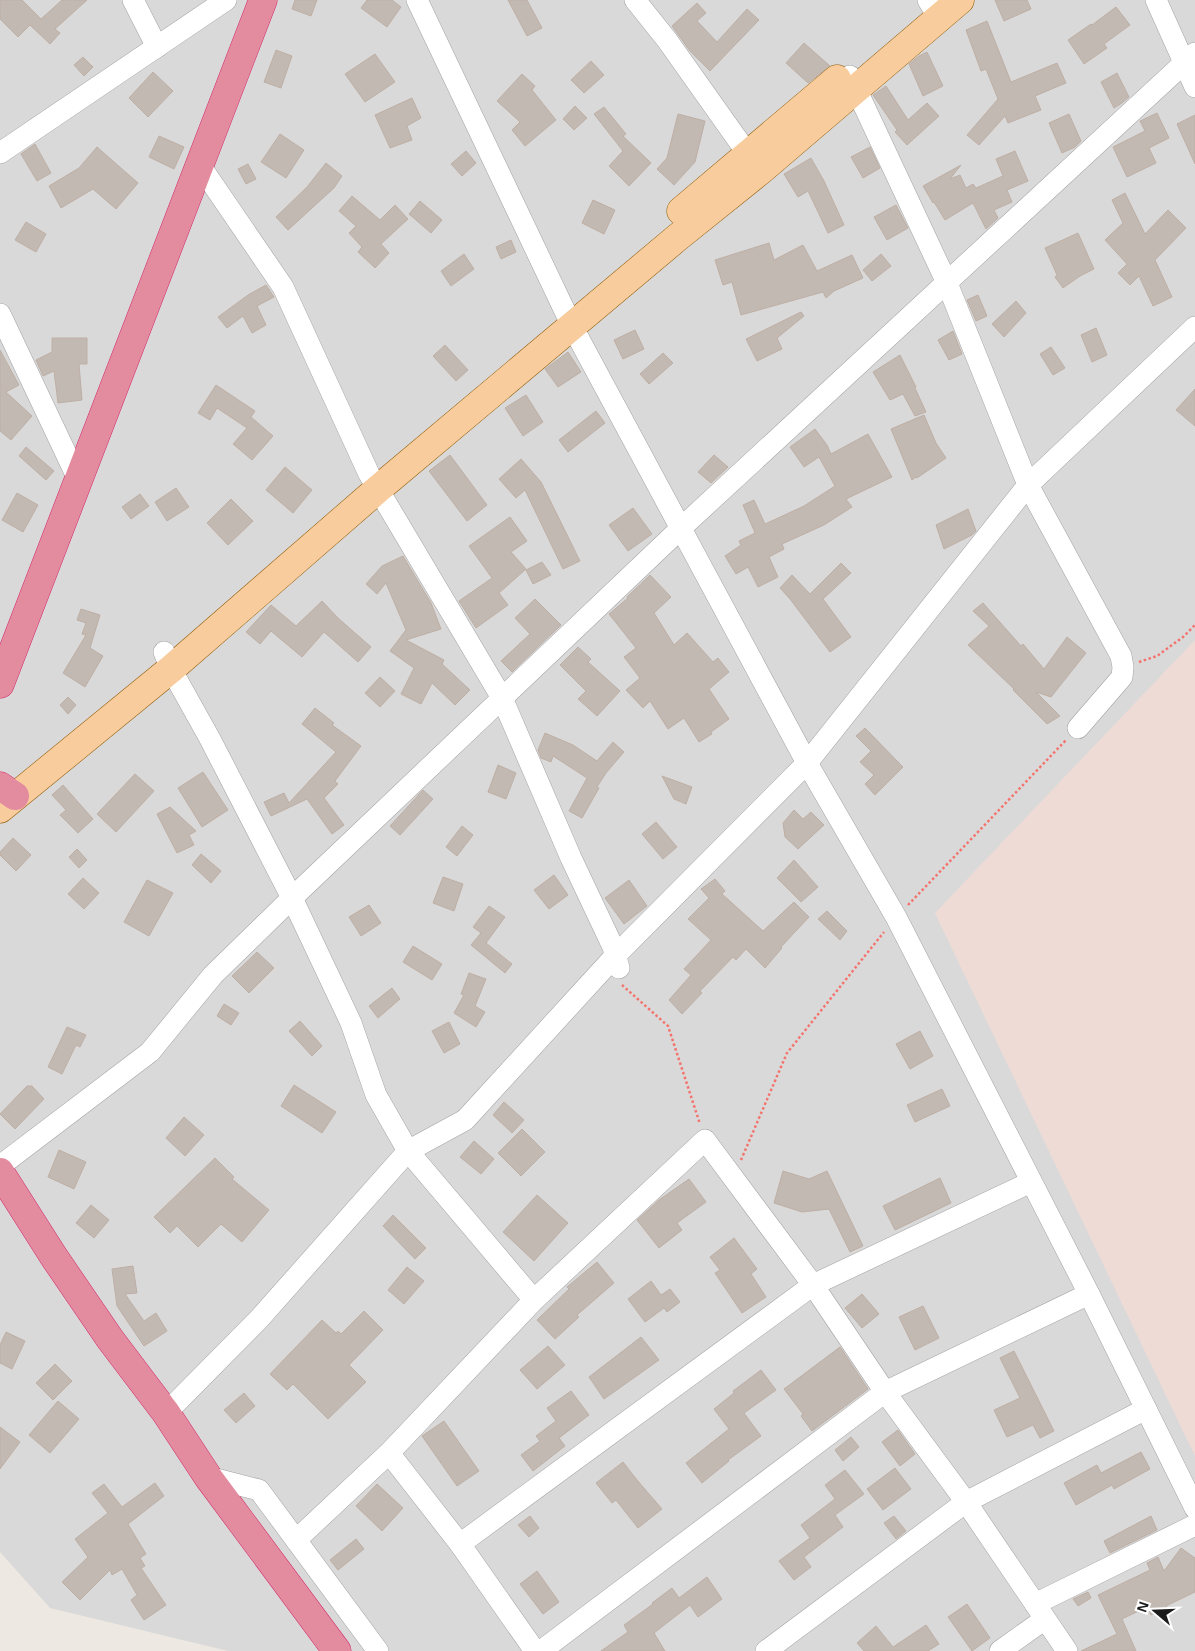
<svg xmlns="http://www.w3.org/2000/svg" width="1195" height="1651" font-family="Helvetica,sans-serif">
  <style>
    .residential { fill: #dad9d9 }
    .military { fill: #efdbd6 }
    .building { fill: #c2b9b2; stroke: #beafa5 }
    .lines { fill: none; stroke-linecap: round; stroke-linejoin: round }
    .minor-casing { stroke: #a3a3a3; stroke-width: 22 }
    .major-casing { stroke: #8f5b06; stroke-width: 29 }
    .highway-casing { stroke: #d12a6b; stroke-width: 29 }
    .path { stroke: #f4746d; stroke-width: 2.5; stroke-dasharray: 2.5 2.5; stroke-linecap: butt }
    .minor { stroke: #fff; stroke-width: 21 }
    .major { stroke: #f8cc9d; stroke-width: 28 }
    .highway { stroke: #e38ca0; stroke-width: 28 }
  </style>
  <rect width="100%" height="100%" fill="#ede9e2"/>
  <!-- residential -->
  <path class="residential" d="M0,0H1195V1651H228L50,1608L0,1552Z"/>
  <!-- military -->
  <path class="military" d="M1195,640V1456L935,913Z"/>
  <!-- building -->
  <g class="building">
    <path d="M0,0H22L41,19L62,0H87L55,29L60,33L50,44L30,25L18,37L0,19Z"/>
    <path d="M295,0H317L311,16L292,9Z"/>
    <path d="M367,0H392L401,7L387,27L361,8Z"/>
    <path d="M508,0H527L542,28L527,36Z"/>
    <path d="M995,0H1027L1031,9L1004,21Z"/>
    <path d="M697,3L706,13L697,21L717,42L747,9L759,20L710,71L690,51L672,26Z"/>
    <path d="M1116,7L1130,25L1104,44L1107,48L1084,64L1068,40L1091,24L1092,25Z"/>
    <path d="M987,21L1011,82L1057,63L1066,83L1035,96L1041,110L1008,123L1005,116L979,145L967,135L998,99L986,69L981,71L966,30Z"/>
    <path d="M804,43L830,66L808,83L786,63Z"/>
    <path d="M276,50L292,56L281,88L264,82Z"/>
    <path d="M927,52L943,86L923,96L909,64L919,56Z"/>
    <path d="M375,54L395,82L365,102L345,74Z"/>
    <path d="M83,57L93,67L84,76L74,65Z"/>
    <path d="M591,61L604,75L584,93L571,80Z"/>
    <path d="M153,72L173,91L148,117L129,98Z"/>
    <path d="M1117,73L1129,97L1122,103L1114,108L1101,82Z"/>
    <path d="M522,74L535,86L532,90L556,120L525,146L512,130L520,122L497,101Z"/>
    <path d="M886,86L908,120L927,103L939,116L907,145L895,132L897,130L873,95Z"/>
    <path d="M412,98L421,118L407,126L412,140L390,148L375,115Z"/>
    <path d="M575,106L587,118L574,130L563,119Z"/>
    <path d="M604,107L626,134L623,136L651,163L629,186L609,166L623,151L594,114Z"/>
    <path d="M1157,113L1169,138L1149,148L1156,163L1127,177L1113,147L1145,131L1140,121Z"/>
    <path d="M678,114L705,121L695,162L674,185L657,169L667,158Z"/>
    <path d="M1069,114L1081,141L1075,147L1062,153L1049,123Z"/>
    <path d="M1195,115V164L1177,124Z"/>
    <path d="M280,134L304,150L286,178L261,162Z"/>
    <path d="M159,136L184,147L174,169L149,157Z"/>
    <path d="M35,144L51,173L37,181L21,154Z"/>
    <path d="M97,147L138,183L116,209L93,189L61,208L49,186L79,168Z"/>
    <path d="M870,147L880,168L863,178L851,157Z"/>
    <path d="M466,151L476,163L462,176L451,164Z"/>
    <path d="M1015,151L1028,181L1007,190L1012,202L994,210L998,218L986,229L973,203L945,220L934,202L933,203L923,186L961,165L950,179L960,175L966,188L973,184L976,188L1003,176L996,159Z"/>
    <path d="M811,158L824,181L844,225L828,233L808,191L798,197L784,174Z"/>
    <path d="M326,163L342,176L334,188L288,230L276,217L307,187Z"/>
    <path d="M248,164L256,179L246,184L238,169Z"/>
    <path d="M1125,193L1145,234L1168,210L1186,228L1155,260L1172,297L1153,306L1139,276L1130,285L1118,273L1127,264L1105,240L1123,223L1112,200Z"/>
    <path d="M352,196L380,220L395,205L408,219L381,244L389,253L375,268L358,252L362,247L349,233L356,226L339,211Z"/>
    <path d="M593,200L615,210L604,234L582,223Z"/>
    <path d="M420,201L442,220L431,233L409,214Z"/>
    <path d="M896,205L908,228L887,240L874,217Z"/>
    <path d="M26,222L46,234L36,252L15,240Z"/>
    <path d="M1078,233L1094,269L1080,276L1063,288L1055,277L1057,275L1045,248Z"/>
    <path d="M511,240L516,252L501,259L496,247Z"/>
    <path d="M769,243L774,260L803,245L817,271L852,255L863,278L834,291L826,298L823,292L741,315L732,282L723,285L715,260Z"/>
    <path d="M464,254L474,269L451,286L441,271Z"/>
    <path d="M881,254L891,266L872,281L863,270Z"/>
    <path d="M266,285L274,297L257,306L266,325L252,333L243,316L227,328L218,317L248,295Z"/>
    <path d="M978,295L987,316L976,321L967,300Z"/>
    <path d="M1016,301L1026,313L1004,337L992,324Z"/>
    <path d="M801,312L804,316L777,338L782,349L757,361L746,339Z"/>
    <path d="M1096,328L1107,355L1092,362L1081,335Z"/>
    <path d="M635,330L644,349L623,359L614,340Z"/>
    <path d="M953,331L962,354L949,360L938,340Z"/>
    <path d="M52,338H87V364H79L82,400L58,403L54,371L43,376L36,360L52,352Z"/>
    <path d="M445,345L468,370L456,381L433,356Z"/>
    <path d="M1051,347L1065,368L1053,375L1040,354Z"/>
    <path d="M0,350L19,385L6,392L32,416L11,440L0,431Z"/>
    <path d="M568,352L581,372L558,387L545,369Z"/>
    <path d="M663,353L673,363L649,384L640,374Z"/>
    <path d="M900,355L916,387L915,388L926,412L915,416L903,394L890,400L873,372Z"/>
    <path d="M216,385L255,411L251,417L273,436L252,460L233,444L247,428L217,408L210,420L198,413Z"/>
    <path d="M1195,389V426L1176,410Z"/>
    <path d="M526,395L543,422L523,436L505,408Z"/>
    <path d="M596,411L605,423L568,452L559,440Z"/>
    <path d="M924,415L936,443L946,458L917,478L916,477L912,480L891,429Z"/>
    <path d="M815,429L827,445L831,454L868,434L892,477L846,499L852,507L824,525L782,544L784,549L769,557L778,577L758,587L748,567L736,574L725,556L741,545L739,541L755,533L743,505L754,500L765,524L804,506L835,486L819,457L804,467L790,447Z"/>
    <path d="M26,447L54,471L46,480L19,456Z"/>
    <path d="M450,455L487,505L467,521L429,471Z"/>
    <path d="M714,455L728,467L711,483L698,472Z"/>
    <path d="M521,459L541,482L580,561L563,569L525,490L516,498L499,479Z"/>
    <path d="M285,467L312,490L293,513L266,490Z"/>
    <path d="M176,488L189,507L167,521L155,502Z"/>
    <path d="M17,493L38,505L23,532L2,520Z"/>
    <path d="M140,494L149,506L131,519L122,507Z"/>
    <path d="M231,499L253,521L228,545L207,523Z"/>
    <path d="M633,508L652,534L628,551L609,525Z"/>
    <path d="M968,509L976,531L972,535L944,549L936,525Z"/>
    <path d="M510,517L527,541L511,552L526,569L499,593L508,605L476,628L459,601L492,578L469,546Z"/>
    <path d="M403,556L431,603L441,629L406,640L444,660L442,664L470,690L455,705L432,683L421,704L401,694L414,668L390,651L406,630L386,583L377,594L366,584L382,566Z"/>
    <path d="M542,562L551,575L533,584L526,570Z"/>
    <path d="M841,563L851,573L823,599L851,637L830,652L790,599L780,588L792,575L810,594Z"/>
    <path d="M650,575L671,597L654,613L674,645L687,633L713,662L718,658L729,672L709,689L729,719L711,732L712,734L699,742L684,718L668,729L650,701L643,708L626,690L640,678L624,657L636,648L609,614L628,598L627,597Z"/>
    <path d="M535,599L561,625L512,672L501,661L530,634L515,618Z"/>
    <path d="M322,601L338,618L371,647L358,662L324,632L302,657L271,631L260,644L246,632L271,605L296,626Z"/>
    <path d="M983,603L1021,646L1023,644L1044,669L1067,637L1086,653L1051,697L1036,692L1060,716L1047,724L1013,690L1014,689L968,645L989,626L973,611Z"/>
    <path d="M81,609L100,615L90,648L103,656L85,687L63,673L86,635L82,634L86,623L77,620Z"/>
    <path d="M578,647L591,659L588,662L620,691L597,716L578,699L586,691L560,665Z"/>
    <path d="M380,677L395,691L380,707L365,693Z"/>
    <path d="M68,697L76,705L68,714L60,705Z"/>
    <path d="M315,708L334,723L332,725L361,746L335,781L338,784L324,798L344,825L332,834L307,799L271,816L264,802L284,793L289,803L336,752L302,724Z"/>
    <path d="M865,728L903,767L875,795L865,784L874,775L860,762L871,751L856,736Z"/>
    <path d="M545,733L573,745L597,761L613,742L624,752L606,773L597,787L599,788L582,818L569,811L587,778L553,756L551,762L541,758L538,750Z"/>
    <path d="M498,765L516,773L506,799L488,792Z"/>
    <path d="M203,772L228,810L202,827L178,788Z"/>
    <path d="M135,774L154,791L116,832L97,814Z"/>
    <path d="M662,776L692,787L686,804L674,799Z"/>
    <path d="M63,785L93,819L78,833L60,815L66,810L52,795Z"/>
    <path d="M423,790L433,799L400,835L390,826Z"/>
    <path d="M170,807L196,831L189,835L194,845L177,853L157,814Z"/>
    <path d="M794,810L803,819L811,812L824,825L798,849L785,837L783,823Z"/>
    <path d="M656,822L677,847L663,859L642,834Z"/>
    <path d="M462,826L473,835L457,856L446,847Z"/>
    <path d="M13,838L31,855L16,871L0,855V852Z"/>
    <path d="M77,849L87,860L79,868L69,857Z"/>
    <path d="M201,854L221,871L211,883L192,865Z"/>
    <path d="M794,860L818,887L801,902L777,878Z"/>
    <path d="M554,875L568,895L549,909L534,890Z"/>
    <path d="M443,877L463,884L454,911L433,903Z"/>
    <path d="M83,878L99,893L84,909L68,894Z"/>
    <path d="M715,879L725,891L722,894L763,931L794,902L809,917L781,947L782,948L765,968L746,949L736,960L733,957L700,991L702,993L682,1014L669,1000L691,975L684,969L711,940L688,919L709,898L701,889Z"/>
    <path d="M147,880L173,893L149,936L124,922Z"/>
    <path d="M629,880L647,906L624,924L605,898Z"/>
    <path d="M369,905L381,923L361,936L349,917Z"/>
    <path d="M489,906L505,917L486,943L512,964L505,973L471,945L481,933L473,927Z"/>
    <path d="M827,911L847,931L840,940L818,919Z"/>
    <path d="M413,946L442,964L432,980L403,962Z"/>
    <path d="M257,952L274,968L249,993L232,976Z"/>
    <path d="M469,973L486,979L475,1006L485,1012L476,1027L454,1013L464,995L461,994Z"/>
    <path d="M392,988L400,999L378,1018L369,1006Z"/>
    <path d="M224,1004L239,1013L231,1025L217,1016Z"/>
    <path d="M300,1021L322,1046L312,1056L289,1031Z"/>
    <path d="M449,1022L460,1044L444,1053L432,1031Z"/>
    <path d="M67,1027L86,1035L80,1047L76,1045L62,1074L48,1067Z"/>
    <path d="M920,1031L933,1056L910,1069L896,1044Z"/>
    <path d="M294,1085L336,1112L322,1133L281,1106Z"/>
    <path d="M27,1086H32L44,1099L15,1129L0,1114Z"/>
    <path d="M942,1089L950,1106L915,1122L907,1105Z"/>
    <path d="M504,1102L524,1120L512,1133L493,1115Z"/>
    <path d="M184,1117L204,1135L185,1156L166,1138Z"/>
    <path d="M522,1129L545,1152L521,1176L498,1153Z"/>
    <path d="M474,1141L494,1159L481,1174L460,1157Z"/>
    <path d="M59,1150L86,1162L74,1189L48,1177Z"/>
    <path d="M215,1158L234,1177L232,1179L269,1210L242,1242L221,1224L198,1247L177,1226L170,1233L154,1217Z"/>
    <path d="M783,1171L809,1179L827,1171L863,1246L850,1252L829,1209L802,1212L774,1203Z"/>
    <path d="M940,1178L951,1203L895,1230L883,1206Z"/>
    <path d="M689,1179L706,1202L677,1223L682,1230L659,1248L637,1220L659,1200Z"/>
    <path d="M537,1195L568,1223L534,1261L503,1232Z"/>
    <path d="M91,1205L109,1220L94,1238L76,1223Z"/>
    <path d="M393,1215L426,1248L415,1259L383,1226Z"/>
    <path d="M734,1238L757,1269L751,1274L766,1297L742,1313L715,1273L720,1270L710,1257Z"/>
    <path d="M597,1262L614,1283L577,1315L579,1317L555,1339L537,1320L569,1289L567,1287Z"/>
    <path d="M133,1266L137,1293L125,1294L144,1321L156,1313L167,1331L144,1346L117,1306L112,1269Z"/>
    <path d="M407,1267L424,1281L404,1304L388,1290Z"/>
    <path d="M651,1281L661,1295L670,1289L680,1302L667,1312L664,1308L645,1322L628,1299Z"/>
    <path d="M862,1294L879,1314L862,1328L845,1308Z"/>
    <path d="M923,1306L939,1338L915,1350L899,1317Z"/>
    <path d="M364,1311L383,1330L349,1365L366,1382L328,1419L293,1384L287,1390L270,1374L322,1320L336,1333L338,1331L341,1334Z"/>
    <path d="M6,1332L25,1341L12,1369L0,1363V1345Z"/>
    <path d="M641,1337L659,1360L604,1399L589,1377Z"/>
    <path d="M548,1346L565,1365L537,1389L520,1370Z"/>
    <path d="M840,1347L868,1389L812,1431L801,1416L803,1414L784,1389Z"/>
    <path d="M1014,1351L1054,1431L1040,1438L1033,1425L1007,1437L994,1410L1020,1398L1000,1358Z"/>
    <path d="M55,1364L72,1381L53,1400L36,1383Z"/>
    <path d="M761,1370L776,1390L744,1413L761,1436L728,1460L729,1461L702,1483L686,1463L729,1429L714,1409L734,1393L733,1391Z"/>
    <path d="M571,1391L589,1415L559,1438L565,1446L533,1471L521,1455L540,1441L536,1436L556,1421L547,1408Z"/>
    <path d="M244,1393L255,1406L236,1423L224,1410Z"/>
    <path d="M58,1401L79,1419L50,1453L29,1435Z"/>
    <path d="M444,1421L479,1471L457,1486L422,1436Z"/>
    <path d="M0,1427L20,1442L0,1469Z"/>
    <path d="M898,1430L915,1454L900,1466L882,1442Z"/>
    <path d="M851,1437L859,1447L843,1461L835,1450Z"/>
    <path d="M1141,1452L1150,1469L1114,1489L1112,1485L1076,1505L1064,1483L1097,1465L1101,1473Z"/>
    <path d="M623,1462L637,1480L662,1509L638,1528L616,1500L612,1503L596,1483Z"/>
    <path d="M895,1468L911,1489L883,1510L867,1489Z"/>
    <path d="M845,1470L864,1494L835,1515L843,1527L804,1557L811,1567L794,1580L779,1561L810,1538L801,1525L835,1499L825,1485Z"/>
    <path d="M155,1483L164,1496L128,1524L146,1554L140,1558L145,1566L141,1568L166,1605L144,1620L131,1600L137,1595L122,1569L112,1575L110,1570L80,1600L62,1582L88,1557L75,1539L108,1513L92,1493L104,1484L122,1507Z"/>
    <path d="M377,1484L403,1508L382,1531L356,1506Z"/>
    <path d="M530,1516L539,1528L529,1537L518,1525Z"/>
    <path d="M894,1516L906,1531L896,1539L884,1523Z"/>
    <path d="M1151,1516L1157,1530L1110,1553L1104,1541Z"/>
    <path d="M356,1539L364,1549L338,1570L330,1560Z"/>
    <path d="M1181,1548L1195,1558V1592L1166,1606L1167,1607L1151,1615L1147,1607L1122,1619L1136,1651H1081L1117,1634L1098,1595L1150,1570L1147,1563L1158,1557L1164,1571Z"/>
    <path d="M537,1571L559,1602L543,1614L520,1584Z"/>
    <path d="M707,1577L722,1599L698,1617L690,1605L654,1633L665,1651H601L628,1632L624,1625L653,1604L652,1603L672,1588L679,1598Z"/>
    <path d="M1088,1592L1091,1598L1078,1606L1073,1599Z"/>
    <path d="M967,1604L990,1638L972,1651L948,1617Z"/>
    <path d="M926,1625L939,1644L928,1651H864L857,1643L876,1626L893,1647Z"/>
  </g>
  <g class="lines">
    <defs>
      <g id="minor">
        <path d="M133,0L157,47"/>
        <path d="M417,0L572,326L807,763L896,917L1089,1294L1195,1508"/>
        <path d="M635,0L667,40L757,167"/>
        <path d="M928,0L939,18"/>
        <path d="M1156,0L1195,87"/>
        <path d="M850,76L947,283L1028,485L1121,656L1123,667L1122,677L1078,728"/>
        <path d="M0,153L226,0"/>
        <path d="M199,164L283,287L369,474L502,698L571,858L613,947L619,968"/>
        <path d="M0,314L79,481"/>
        <path d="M164,652L171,669L210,739L292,898L351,1023L376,1095L408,1151L534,1300"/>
        <path d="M0,1166L150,1052L213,975L292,898L680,529L1195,53"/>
        <path d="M166,1413L259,1319L408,1151L465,1120L615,956L807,763L1028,485L1195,327"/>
        <path d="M389,1453L460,1544L535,1651"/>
        <path d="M208,1477L259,1490L378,1651"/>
        <path d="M296,1540L389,1453L534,1300L705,1140L813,1285L885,1392L966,1502L1067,1651"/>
        <path d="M460,1544L813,1285L1031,1182"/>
        <path d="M1035,1604L1195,1525"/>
        <path d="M541,1651L885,1392L1089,1294"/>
        <path d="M766,1651L966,1502L1146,1409"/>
        <path d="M1000,1651L1045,1619"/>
      </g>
      <g id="major">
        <path d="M681,211L837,79"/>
        <path d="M0,809L171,669L378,489L678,237L760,171L960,0"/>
      </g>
      <g id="highway">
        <path d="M0,684C89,456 174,227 263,0"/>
        <path d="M0,786L15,796"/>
        <path d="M0,1172L54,1257L110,1339L166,1413L208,1477L337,1651"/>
      </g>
    </defs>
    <!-- minor casing -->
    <use href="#minor" class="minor-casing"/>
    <!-- major casing -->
    <use href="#major" class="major-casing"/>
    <!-- highway casing -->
    <use href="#highway" class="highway-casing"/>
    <!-- path -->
    <g class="path">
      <path d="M1139,662L1157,656L1183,637L1195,625"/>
      <path d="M908,905L1067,739"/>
      <path d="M622,985L668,1026L700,1124"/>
      <path d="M741,1160L787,1053L884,932"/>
    </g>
    <!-- minor -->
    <use href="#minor" class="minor"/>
    <!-- major -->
    <use href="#major" class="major"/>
    <!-- highway -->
    <use href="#highway" class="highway"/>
  </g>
  <!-- north arrow -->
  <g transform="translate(1155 1611) rotate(289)" stroke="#ffffff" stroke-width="4" paint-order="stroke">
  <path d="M0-4L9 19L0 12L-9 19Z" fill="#1c1c1c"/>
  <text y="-8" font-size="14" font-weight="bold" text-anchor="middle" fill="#1c1c1c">N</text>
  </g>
</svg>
